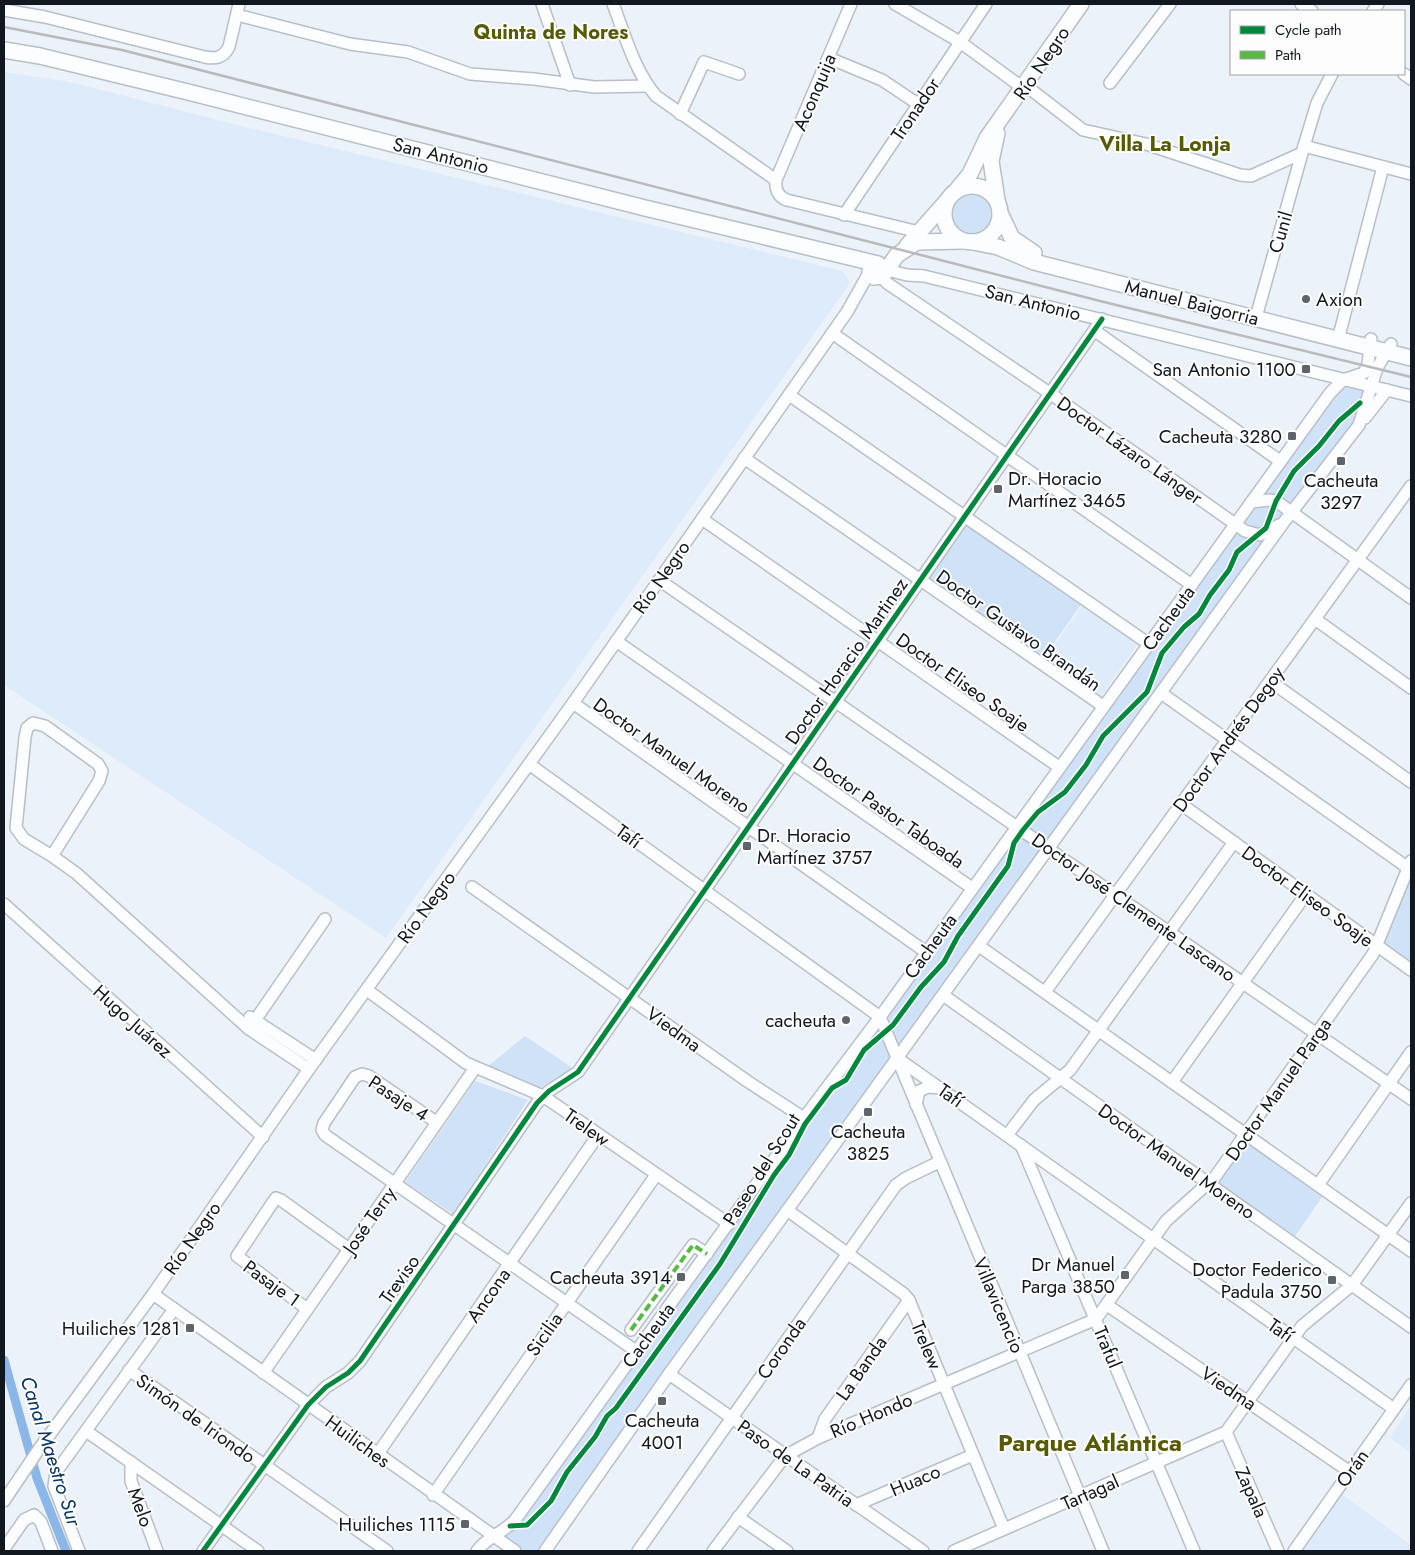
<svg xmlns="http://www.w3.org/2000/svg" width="1415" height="1555" font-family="Jost,sans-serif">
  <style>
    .built { fill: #deebfb }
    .green { fill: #d0e2f7 }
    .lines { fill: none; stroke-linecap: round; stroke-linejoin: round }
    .canal { stroke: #8bb7e8; stroke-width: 9 }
    .minor-casing { stroke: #b9bfc6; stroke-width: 14 }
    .major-casing { stroke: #b9bfc6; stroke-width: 18 }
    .minor { stroke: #fcfdfe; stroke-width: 11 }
    .major { stroke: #fcfdfe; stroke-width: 15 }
    .rail { stroke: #b8babc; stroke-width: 2.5 }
    .quiet { stroke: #58b947; stroke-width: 4; stroke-dasharray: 8 4; stroke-linecap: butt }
    .cycleway-casing { stroke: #fdfdfd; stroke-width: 8 }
    .cycleway { stroke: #00873e; stroke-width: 5 }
    .poi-dot { fill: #5e646c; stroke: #fdfdfd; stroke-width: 2 }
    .labels { text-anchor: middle; stroke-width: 4; stroke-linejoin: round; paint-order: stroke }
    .street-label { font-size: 19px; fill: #111820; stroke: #fdfdfd }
    .poi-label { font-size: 19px; fill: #111820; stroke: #fdfdfd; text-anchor: end }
    .neighbourhood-label { font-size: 20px; font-weight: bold; fill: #565b03; stroke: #fdfdfd }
    .water-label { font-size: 20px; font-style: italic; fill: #05325d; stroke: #fdfdfd }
    .quarter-label { font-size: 21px; font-weight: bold; fill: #565b03; stroke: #fdfdfd }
    .district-label { font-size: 24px; font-weight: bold; fill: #565b03; stroke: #fdfdfd }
  </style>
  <rect width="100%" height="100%" fill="#ecf2f9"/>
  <!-- built -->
  <g class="built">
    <path d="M4,72L71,82L237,125L843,271L850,283L386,938L4,685Z"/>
    <path d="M1084,603L1139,642L1100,698L1045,659Z"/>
    <path d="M1411,1405V1453L1390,1438Z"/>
    <path d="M1340,1493L1411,1545V1551H1301L1298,1549Z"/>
  </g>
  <!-- green -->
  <g class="green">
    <circle cx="972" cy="214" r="20"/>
    <path d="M1343,380L1372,387L1362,416L545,1551H515L495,1537L503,1531Z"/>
    <path d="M967,522L1082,603L1042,660L927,580Z"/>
    <path d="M1411,877V963L1384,944Z"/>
    <path d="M525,1036L574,1069L540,1088L487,1067Z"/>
    <path d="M475,1081L528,1100L453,1214L405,1182Z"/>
    <path d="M1247,1138L1324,1194L1294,1238L1215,1184Z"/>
  </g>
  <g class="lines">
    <!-- canal -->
    <path class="canal" d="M4,1360L37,1478L66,1551"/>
    <defs>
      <g id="minor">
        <path d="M542,4L570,85"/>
        <path d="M613,4C625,35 634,70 656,96L776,180"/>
        <path d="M851,4L776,180C775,189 778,197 787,200L919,232"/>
        <path d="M895,4L960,42L1023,88"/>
        <path d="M1301,4L1312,11"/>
        <path d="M4,10L45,17L205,57C216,59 223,58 229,47L239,4"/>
        <path d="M1373,11L1378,4"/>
        <path d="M237,15L350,44L408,52L470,74L534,79L594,87L648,86"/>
        <path d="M829,58L882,80L918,104"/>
        <path d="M1404,74L1411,79"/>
        <path d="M1110,83L1170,4"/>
        <path d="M1025,85L1083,130L1146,144L1240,175L1251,176L1302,153"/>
        <path d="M680,114L704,62L739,74"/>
        <path d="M1304,146L1411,174"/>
        <path d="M844,215L986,4"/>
        <path d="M887,270L907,275L924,276L1411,396"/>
        <path d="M882,276L887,283L1051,394L1245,531L1260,535L1279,525"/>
        <path d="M1258,310L1304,146L1317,103L1332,74"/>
        <path d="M1095,331L1280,461"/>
        <path d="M1340,332L1383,167"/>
        <path d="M832,333L1192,585"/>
        <path d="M789,395L1149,644"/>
        <path d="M1365,418L1387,390"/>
        <path d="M744,458L1103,706"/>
        <path d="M1251,502L1269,500L1276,501L1411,598"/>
        <path d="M702,519L1059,767"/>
        <path d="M659,580L1411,1099"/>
        <path d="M1315,619L1411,688"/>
        <path d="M616,641L972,888"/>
        <path d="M1270,681L1411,782"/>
        <path d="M1161,693L1411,870"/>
        <path d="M573,703L926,952"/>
        <path d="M529,764L880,1017L1103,1551"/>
        <path d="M1181,804L1411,970"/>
        <path d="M52,856L24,839L16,828L25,737L27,728L33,723L45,726L98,764L102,771L99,781L52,856L76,873L249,1029L309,1069"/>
        <path d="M472,887L747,1081L804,1118"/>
        <path d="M4,904L263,1137"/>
        <path d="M979,946L1411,1251"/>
        <path d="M367,990L466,1063L543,1096L729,1224"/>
        <path d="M1045,992L1411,486"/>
        <path d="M943,995L1411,1327"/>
        <path d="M250,1017L316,1060"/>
        <path d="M249,1029L325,919"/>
        <path d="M897,1058L1394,1409"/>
        <path d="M1172,1082L1306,894"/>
        <path d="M916,1105L919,1091L928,1087L940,1088"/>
        <path d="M436,1122L369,1076L362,1074L355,1077L324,1123L322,1130L325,1135L636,1351"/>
        <path d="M1008,1134L1034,1100L1070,1070L1234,842"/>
        <path d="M1021,1145L1194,1551"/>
        <path d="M1318,1185L1411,1052"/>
        <path d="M787,1210L904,1294L909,1300L1004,1529"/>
        <path d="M153,1294L515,1551"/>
        <path d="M1107,1305L1350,1472"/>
        <path d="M307,1309L237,1256L273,1202L276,1198L281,1200L349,1249"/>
        <path d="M631,1330L693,1245L707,1254"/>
        <path d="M129,1370L387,1551"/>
        <path d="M263,1373L475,1068"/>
        <path d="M669,1374L923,1551"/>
        <path d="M86,1431L258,1551"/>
        <path d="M1226,1432L1278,1551"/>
        <path d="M818,1438L825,1419L909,1300"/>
        <path d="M377,1455L598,1135"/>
        <path d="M131,1462V1481L157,1551"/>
        <path d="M433,1495L656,1175"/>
        <path d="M4,1501L39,1449L153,1294L309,1069L573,703L847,312L870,271"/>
        <path d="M856,1505L973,1455"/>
        <path d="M738,1517L787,1551"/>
        <path d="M4,1549L24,1520L34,1515L41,1522L52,1551"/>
        <path d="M79,1551L54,1486L56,1472L174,1309"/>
        <path d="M203,1551L308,1405L326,1387L348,1373L360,1361L537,1103L549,1091L578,1072L1102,319"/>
        <path d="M477,1551C487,1537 503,1533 515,1520L804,1118L880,1017L1330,393L1343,380L1364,373L1368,364L1371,339"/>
        <path d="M545,1551L669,1374L1284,522L1359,425L1377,368L1391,344"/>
        <path d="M638,1551L896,1185L906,1178L939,1162"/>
        <path d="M713,1551L785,1456L818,1438L1096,1319L1166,1221L1215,1177L1373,954L1411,861"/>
        <path d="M954,1551L1226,1432L1302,1326L1352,1285L1411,1203"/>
        <path d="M1294,1551L1411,1385"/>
      </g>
      <g id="major">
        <path d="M4,50L40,56L188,92L645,208L878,264"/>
        <circle cx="972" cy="214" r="28"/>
        <path d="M956,191L970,174L987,138L1081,4"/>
        <path d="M997,200L991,161L997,133"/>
        <path d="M1000,213L1012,238L1034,253"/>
        <path d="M973,242L998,247L1034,262L1411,358"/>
        <path d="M907,246L946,202"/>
        <path d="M870,271L874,277L882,276L897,255L917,242L964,241"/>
      </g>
    </defs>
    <!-- minor casing -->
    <use href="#minor" class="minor-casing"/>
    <!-- major casing -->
    <use href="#major" class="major-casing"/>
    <!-- minor -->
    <use href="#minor" class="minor"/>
    <!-- major -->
    <use href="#major" class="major"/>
    <!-- rail -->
    <path class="rail" d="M4,27L122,50L1104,302L1411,377"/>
    <!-- quiet -->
    <path class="quiet" d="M631,1330L693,1245L707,1254"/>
    <defs>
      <g id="cycleway">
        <path d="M510,1526L527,1525L551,1501L567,1472L595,1437L607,1416L616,1408L720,1264L774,1175L789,1155L805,1124L832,1088L846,1080L864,1050L893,1025L921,987L944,962L958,936L1008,866L1014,843L1023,830L1038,812L1065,792L1086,765L1103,736L1147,692L1162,653L1184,627L1199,614L1210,595L1229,570L1237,552L1266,528L1276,501L1294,471L1319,446L1339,421L1360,403"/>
        <path d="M203,1551L308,1405L326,1387L348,1373L360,1361L537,1103L549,1091L578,1072L1102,319"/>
      </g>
    </defs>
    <!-- cycleway casing -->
    <use href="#cycleway" class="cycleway-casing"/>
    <!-- cycleway -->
    <use href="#cycleway" class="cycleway"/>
  </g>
  <!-- markers -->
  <g class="poi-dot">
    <circle cx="1306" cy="299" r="5"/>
    <rect x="1301" y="364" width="10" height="10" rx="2.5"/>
    <rect x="1287" y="431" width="10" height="10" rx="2.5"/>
    <rect x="1336" y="456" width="10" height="10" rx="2.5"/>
    <rect x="993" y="484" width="10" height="10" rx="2.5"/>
    <rect x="742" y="841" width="10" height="10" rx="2.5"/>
    <circle cx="846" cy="1020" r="5"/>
    <rect x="863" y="1107" width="10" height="10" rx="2.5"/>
    <rect x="1120" y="1270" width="10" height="10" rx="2.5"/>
    <rect x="676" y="1272" width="10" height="10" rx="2.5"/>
    <rect x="1327" y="1275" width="10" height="10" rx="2.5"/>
    <rect x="185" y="1323" width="10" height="10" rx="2.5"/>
    <rect x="657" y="1396" width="10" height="10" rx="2.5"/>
    <rect x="460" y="1519" width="10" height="10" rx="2.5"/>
  </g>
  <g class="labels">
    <!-- street labels -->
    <g class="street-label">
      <text transform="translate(1041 63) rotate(-56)" y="7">Río Negro</text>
      <text transform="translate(814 92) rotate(-67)" y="7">Aconquija</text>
      <text transform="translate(915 109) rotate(-56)" y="7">Tronador</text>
      <text transform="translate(441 155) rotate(14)" y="7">San Antonio</text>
      <text transform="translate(1280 232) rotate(-74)" y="7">Cunil</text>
      <text transform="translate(1033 302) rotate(14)" y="7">San Antonio</text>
      <text transform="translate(1192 302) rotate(14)" y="7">Manuel Baigorria</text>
      <text transform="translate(1130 450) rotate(35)" y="7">Doctor Lázaro Lánger</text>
      <text transform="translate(661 577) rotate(-55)" y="7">Río Negro</text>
      <text transform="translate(1168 618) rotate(-54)" y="7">Cacheuta</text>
      <text transform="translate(1019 630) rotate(35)" y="7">Doctor Gustavo Brandán</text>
      <text transform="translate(846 661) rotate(-55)" y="7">Doctor Horacio Martinez</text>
      <text transform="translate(963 682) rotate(35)" y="7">Doctor Eliseo Soaje</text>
      <text transform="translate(1228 739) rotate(-54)" y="7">Doctor Andrés Degoy</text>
      <text transform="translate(672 755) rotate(35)" y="7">Doctor Manuel Moreno</text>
      <text transform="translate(889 812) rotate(35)" y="7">Doctor Pastor Taboada</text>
      <text transform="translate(629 836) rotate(36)" y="7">Tafí</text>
      <text transform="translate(1308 896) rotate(36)" y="7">Doctor Eliseo Soaje</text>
      <text transform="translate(426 907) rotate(-54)" y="7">Río Negro</text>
      <text transform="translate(1134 907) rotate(35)" y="7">Doctor José Clemente Lascano</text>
      <text transform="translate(930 946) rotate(-54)" y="7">Cacheuta</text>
      <text transform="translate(133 1021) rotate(42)" y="7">Hugo Juárez</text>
      <text transform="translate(674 1029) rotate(36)" y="7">Viedma</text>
      <text transform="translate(1278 1089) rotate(-55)" y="7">Doctor Manuel Parga</text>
      <text transform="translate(951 1095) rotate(35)" y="7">Tafí</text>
      <text transform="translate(399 1098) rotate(33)" y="7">Pasaje 4</text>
      <text transform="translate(587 1127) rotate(35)" y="7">Trelew</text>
      <text transform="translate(1177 1161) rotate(35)" y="7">Doctor Manuel Moreno</text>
      <text transform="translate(761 1169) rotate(-58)" y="7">Paseo del Scout</text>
      <text transform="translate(369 1220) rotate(-55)" y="7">José Terry</text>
      <text transform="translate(192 1238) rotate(-55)" y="7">Río Negro</text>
      <text transform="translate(399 1279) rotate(-55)" y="7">Treviso</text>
      <text transform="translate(272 1283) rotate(36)" y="7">Pasaje 1</text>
      <text transform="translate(488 1295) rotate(-55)" y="7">Ancona</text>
      <text transform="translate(999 1305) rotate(67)" y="7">Villavicencio</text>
      <text transform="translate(1281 1330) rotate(35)" y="7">Tafí</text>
      <text transform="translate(544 1334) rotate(-55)" y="7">Sicilia</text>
      <text transform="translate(648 1335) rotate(-54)" y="7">Cacheuta</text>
      <text transform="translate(927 1345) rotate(67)" y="7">Trelew</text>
      <text transform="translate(1108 1347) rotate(67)" y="7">Traful</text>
      <text transform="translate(781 1348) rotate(-55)" y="7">Coronda</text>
      <text transform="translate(861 1368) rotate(-55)" y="7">La Banda</text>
      <text transform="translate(1229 1388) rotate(34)" y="7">Viedma</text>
      <text transform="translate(871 1415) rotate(-23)" y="7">Río Hondo</text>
      <text transform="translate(196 1418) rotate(35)" y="7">Simón de Iriondo</text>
      <text transform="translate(358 1441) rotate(36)" y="7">Huiliches</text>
      <text transform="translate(796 1463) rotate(35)" y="7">Paso de La Patria</text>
      <text transform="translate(1352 1468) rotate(-55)" y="7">Orán</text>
      <text transform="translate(915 1480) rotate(-23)" y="7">Huaco</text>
      <text transform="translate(1090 1492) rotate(-24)" y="7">Tartagal</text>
      <text transform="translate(1252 1492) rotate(66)" y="7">Zapala</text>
      <text transform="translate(141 1507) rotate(70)" y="7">Melo</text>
    </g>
    <!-- poi labels -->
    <g class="poi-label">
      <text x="1316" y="306" text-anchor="start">Axion</text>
      <text x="1296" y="376">San Antonio 1100</text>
      <text x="1282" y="443">Cacheuta 3280</text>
      <text x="1008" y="485" text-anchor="start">Dr. Horacio<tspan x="1008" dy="22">Martínez 3465</tspan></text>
      <text x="1341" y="487" text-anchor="middle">Cacheuta<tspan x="1341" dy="22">3297</tspan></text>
      <text x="757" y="842" text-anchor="start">Dr. Horacio<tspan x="757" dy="22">Martínez 3757</tspan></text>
      <text x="836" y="1027">cacheuta</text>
      <text x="868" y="1138" text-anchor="middle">Cacheuta<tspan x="868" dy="22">3825</tspan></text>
      <text x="1115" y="1271">Dr Manuel<tspan x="1115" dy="22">Parga 3850</tspan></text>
      <text x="1322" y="1276">Doctor Federico<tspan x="1322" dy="22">Padula 3750</tspan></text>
      <text x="671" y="1284">Cacheuta 3914</text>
      <text x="180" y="1335">Huiliches 1281</text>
      <text x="662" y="1427" text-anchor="middle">Cacheuta<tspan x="662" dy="22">4001</tspan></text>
      <text x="455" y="1531">Huiliches 1115</text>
    </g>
    <!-- neighbourhood labels -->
    <g class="neighbourhood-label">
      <text x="551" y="39">Quinta de Nores</text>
    </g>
    <!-- water labels -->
    <g class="water-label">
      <text transform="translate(51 1451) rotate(72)" y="7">Canal Maestro Sur</text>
    </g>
    <!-- quarter labels -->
    <g class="quarter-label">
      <text x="1165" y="151">Villa La Lonja</text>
    </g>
    <!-- district labels -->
    <g class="district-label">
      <text x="1090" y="1451">Parque Atlántica</text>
    </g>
  </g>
  <!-- border -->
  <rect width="1415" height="1555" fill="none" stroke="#111820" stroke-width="10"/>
  <!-- legend -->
  <rect x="1230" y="10" width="175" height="65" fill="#fdfdfd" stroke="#9fa1a5"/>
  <rect x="1240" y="26" width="25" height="8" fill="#00873e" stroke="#9fa1a5"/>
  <text x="1275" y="35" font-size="15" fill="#111820">Cycle path</text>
  <rect x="1240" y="51" width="25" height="8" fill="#58b947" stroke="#9fa1a5"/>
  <text x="1275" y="60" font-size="15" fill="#111820">Path</text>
</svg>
